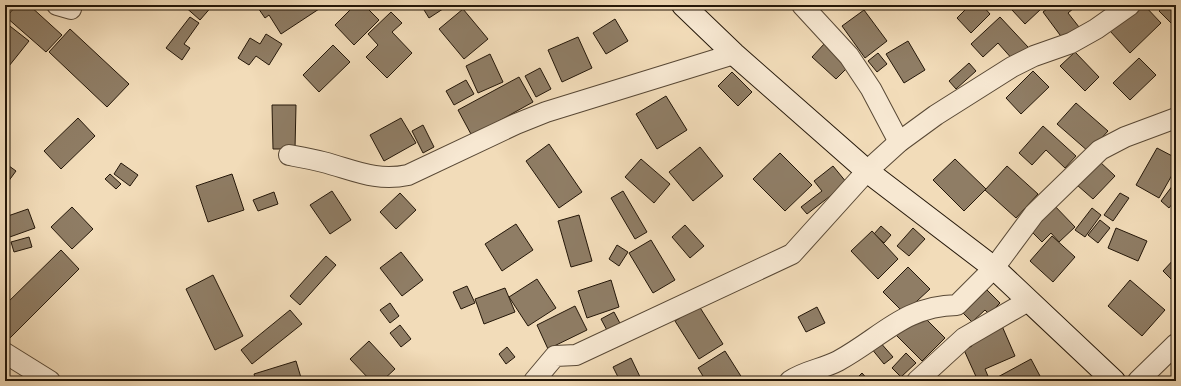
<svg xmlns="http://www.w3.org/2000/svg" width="1181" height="386" font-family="'IM FELL Great Primer',serif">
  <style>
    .building { fill: #8f7d65; stroke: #241709 }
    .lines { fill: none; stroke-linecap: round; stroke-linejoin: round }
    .street-casing { stroke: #584835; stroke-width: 22 }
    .secondary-casing { stroke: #241709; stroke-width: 24 }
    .street { stroke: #f7e8d2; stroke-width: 20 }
    .secondary { stroke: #f7e8d2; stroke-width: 22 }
  </style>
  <rect width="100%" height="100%" fill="#f2dcb9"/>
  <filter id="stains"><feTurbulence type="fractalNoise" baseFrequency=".005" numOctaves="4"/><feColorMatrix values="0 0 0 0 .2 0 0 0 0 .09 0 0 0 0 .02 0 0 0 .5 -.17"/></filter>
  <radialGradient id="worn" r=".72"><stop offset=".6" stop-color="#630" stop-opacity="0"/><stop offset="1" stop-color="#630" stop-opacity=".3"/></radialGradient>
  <!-- building -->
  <g class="building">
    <path d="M17,5H29L62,35L46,52L6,17Z"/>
    <path d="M183,5H213L200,20Z"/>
    <path d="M256,5H317L319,9L281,34L269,15L265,18Z"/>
    <path d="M355,5H364L379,20L354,45L335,25Z"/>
    <path d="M421,5H449L429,18Z"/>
    <path d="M970,5H982L990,14L971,33L957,18Z"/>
    <path d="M1017,5H1038L1041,9L1025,24L1012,10Z"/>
    <path d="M1052,5H1072L1074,8L1068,13L1079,27L1063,39L1043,12Z"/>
    <path d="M1137,5H1144L1161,23L1130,53L1110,31Z"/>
    <path d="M1165,5H1176V28L1159,11Z"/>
    <path d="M463,9L488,39L464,59L439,29Z"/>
    <path d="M864,10L887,41L865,58L842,26Z"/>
    <path d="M391,12L402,23L392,32L412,53L387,78L366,57L378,45L368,34Z"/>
    <path d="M190,17L199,23L184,44L190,48L182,60L166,48Z"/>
    <path d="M1000,17L1028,47L1014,61L998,43L983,57L971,44Z"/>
    <path d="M615,19L628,41L606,54L593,33Z"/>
    <path d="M6,23L29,41L5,71V24Z"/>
    <path d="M70,29L129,84L107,107L49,52Z"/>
    <path d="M266,34L282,44L269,65L256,56L249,65L238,58L250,38L260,44Z"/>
    <path d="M578,37L592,68L562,82L548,50Z"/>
    <path d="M908,41L925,70L904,83L886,54Z"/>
    <path d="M825,43L849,66L836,79L812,57Z"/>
    <path d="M333,45L350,62L319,92L303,75Z"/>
    <path d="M1075,52L1099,77L1085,91L1060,66Z"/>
    <path d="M878,53L887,64L877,72L868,61Z"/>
    <path d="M490,54L503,82L478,93L466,66Z"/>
    <path d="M1139,58L1156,75L1130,100L1113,83Z"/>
    <path d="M969,63L976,71L956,89L949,81Z"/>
    <path d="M540,68L551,89L536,97L525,76Z"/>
    <path d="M1033,71L1049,87L1021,114L1006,98Z"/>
    <path d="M732,72L752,92L738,106L718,86Z"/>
    <path d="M519,77L533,102L472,136L458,110Z"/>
    <path d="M466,80L474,94L454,105L446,91Z"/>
    <path d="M666,96L687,130L657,149L636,114Z"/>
    <path d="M1076,103L1108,131L1089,152L1057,124Z"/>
    <path d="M272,105H296L295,149H273Z"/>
    <path d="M78,118L95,136L61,169L44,151Z"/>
    <path d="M401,118L416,143L384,161L370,135Z"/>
    <path d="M423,125L434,147L423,153L412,131Z"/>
    <path d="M1043,126L1076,156L1065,168L1046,150L1032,165L1019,153Z"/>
    <path d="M549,144L582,192L559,208L526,161Z"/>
    <path d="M700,147L723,176L693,201L669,172Z"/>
    <path d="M1157,148L1176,158V168L1159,198L1136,185Z"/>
    <path d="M780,153L812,185L785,211L753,179Z"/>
    <path d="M641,159L670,184L654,203L625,177Z"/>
    <path d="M955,159L986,189L964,211L933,180Z"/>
    <path d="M1099,161L1115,176L1093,199L1077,185Z"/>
    <path d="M5,163L16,171L5,186Z"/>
    <path d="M121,163L138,175L130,186L114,174Z"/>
    <path d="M833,166L847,183L807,214L801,207L822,191L814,181Z"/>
    <path d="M1007,166L1038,194L1016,218L985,190Z"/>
    <path d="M110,174L121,184L116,189L105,179Z"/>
    <path d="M232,174L244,210L208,222L196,186Z"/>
    <path d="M1176,181V199L1169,208L1161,201Z"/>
    <path d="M332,191L351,220L330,234L310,205Z"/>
    <path d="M623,191L647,232L635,239L611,198Z"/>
    <path d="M274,192L278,204L258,211L253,200Z"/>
    <path d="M400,193L416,210L396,229L380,212Z"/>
    <path d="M1120,193L1129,198L1113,221L1104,215Z"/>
    <path d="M1052,203L1075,227L1059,242L1051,233L1042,242L1027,227Z"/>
    <path d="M72,207L93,229L72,249L51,227Z"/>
    <path d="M1092,208L1101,215L1085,237L1075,230Z"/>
    <path d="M28,209L35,228L7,238L5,217Z"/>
    <path d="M579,215L592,261L571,267L558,221Z"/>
    <path d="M1100,220L1110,228L1098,243L1088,235Z"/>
    <path d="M516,224L533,250L502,271L485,244Z"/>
    <path d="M685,225L704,246L690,258L672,237Z"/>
    <path d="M881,226L891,235L884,243L874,234Z"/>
    <path d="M913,228L925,239L909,256L897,246Z"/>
    <path d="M1116,228L1147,241L1138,261L1108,248Z"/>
    <path d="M872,231L898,259L878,279L851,251Z"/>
    <path d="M1052,236L1075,257L1053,282L1030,261Z"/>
    <path d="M29,237L32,247L14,252L11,242Z"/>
    <path d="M651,240L675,280L653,293L629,253Z"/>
    <path d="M617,245L628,252L619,266L609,259Z"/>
    <path d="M61,250L79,269L7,341L5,339V305Z"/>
    <path d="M401,252L423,280L402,296L380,268Z"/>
    <path d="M326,256L336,265L300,305L290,296Z"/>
    <path d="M1176,257V284L1163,271Z"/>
    <path d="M908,267L930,289L904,313L883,292Z"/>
    <path d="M213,275L243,336L215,350L186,289Z"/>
    <path d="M537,279L556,308L528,326L509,297Z"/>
    <path d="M611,280L619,307L587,318L578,291Z"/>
    <path d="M1130,280L1165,310L1142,336L1108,306Z"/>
    <path d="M467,286L475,303L461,309L453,292Z"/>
    <path d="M505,288L515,312L484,324L475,299Z"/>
    <path d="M987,290L1000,303L989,314L985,310L972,322L963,313Z"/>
    <path d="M390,303L399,316L390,323L380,310Z"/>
    <path d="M575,306L587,330L548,349L537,325Z"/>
    <path d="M699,306L723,344L699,359L675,321Z"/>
    <path d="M817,307L825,323L806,332L798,317Z"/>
    <path d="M290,310L302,324L252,364L241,350Z"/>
    <path d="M614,312L622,327L609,334L601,319Z"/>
    <path d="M919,312L945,338L922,361L896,335Z"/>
    <path d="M400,325L411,339L401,347L390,333Z"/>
    <path d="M1002,326L1015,356L985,369L990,381H978L964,350L972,346L970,340Z"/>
    <path d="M369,341L395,369L382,381H371L350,359Z"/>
    <path d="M879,341L893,357L884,364L871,348Z"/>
    <path d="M507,347L515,357L506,364L499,354Z"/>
    <path d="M725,351L744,381H706L698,368Z"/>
    <path d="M906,353L916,363L901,377L892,368Z"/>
    <path d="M631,358L642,381H620L613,367Z"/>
    <path d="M1031,359L1040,376L1031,381H998L996,378Z"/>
    <path d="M296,361L302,381H256L254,374Z"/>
    <path d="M862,373L869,381H854Z"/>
  </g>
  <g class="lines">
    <defs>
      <g id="street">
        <path d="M57,5L71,9"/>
        <path d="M802,5L849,56L871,89L899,142"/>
        <path d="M289,155C300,157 312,159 323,162C354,170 376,182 408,175L516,124L546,112L734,54"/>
        <path d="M5,353L50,381"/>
        <path d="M534,381L555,356L576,355L792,254L867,171L899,142L936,115L1012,67L1034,56L1071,43L1096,29L1130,5"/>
        <path d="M790,381C804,371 823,369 838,361C882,337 904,306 957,305L994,268L1034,214L1100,150L1125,137L1176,118"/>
        <path d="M917,381L964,338L1028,301"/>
        <path d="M1138,381L1176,344"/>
      </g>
      <path id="secondary" d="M683,5L734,54L867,171L994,268L1114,381"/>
    </defs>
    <!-- street casing -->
    <use href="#street" class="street-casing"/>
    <!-- secondary casing -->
    <use href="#secondary" class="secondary-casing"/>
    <!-- street -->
    <use href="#street" class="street"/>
    <!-- secondary -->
    <use href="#secondary" class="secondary"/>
  </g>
  <!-- margin -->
  <rect width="1181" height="386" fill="none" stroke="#f2dcb9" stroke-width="20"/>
  <rect x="6" y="6" width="1169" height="374" fill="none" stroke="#241709" stroke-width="2"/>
  <rect x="10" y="10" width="1161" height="366" fill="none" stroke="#241709"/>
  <rect width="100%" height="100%" filter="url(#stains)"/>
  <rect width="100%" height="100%" fill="url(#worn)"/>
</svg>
